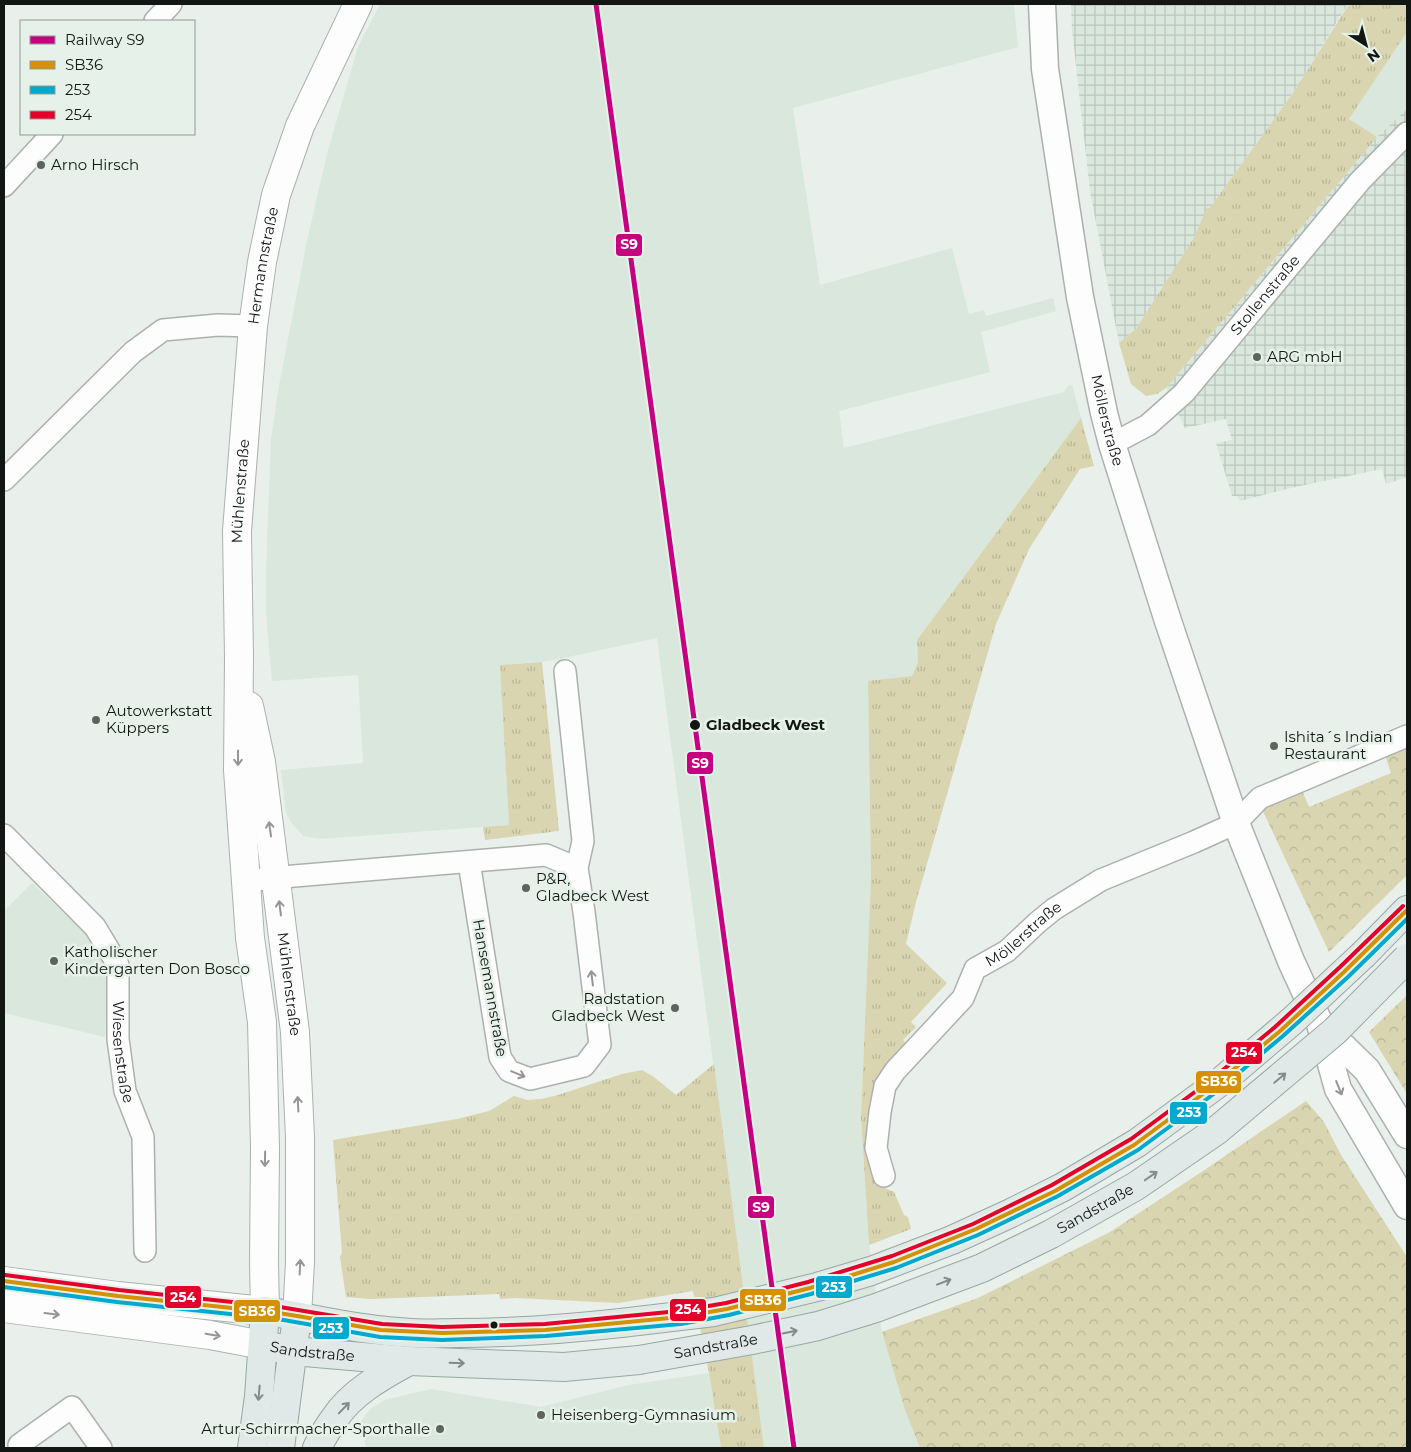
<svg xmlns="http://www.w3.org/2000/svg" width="1411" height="1452" font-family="Montserrat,sans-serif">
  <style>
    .built { fill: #d9e7dd }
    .industrial { fill: url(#industrial-grid) }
    .grass { fill: url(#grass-tufts) }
    .forest { fill: url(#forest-crowns) }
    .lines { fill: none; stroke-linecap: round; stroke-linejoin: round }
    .minor-casing { stroke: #acb1ae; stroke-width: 24 }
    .tertiary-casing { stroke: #acb1ae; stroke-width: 29 }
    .secondary-casing { stroke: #acb1ae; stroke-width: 30 }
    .primary-casing { stroke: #96a8a3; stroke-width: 30 }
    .minor { stroke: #fcfdfc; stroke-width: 21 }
    .tertiary { stroke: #fcfdfc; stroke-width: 26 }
    .secondary { stroke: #fcfdfc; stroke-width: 28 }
    .primary { stroke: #e0e9e7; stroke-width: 28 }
    .primary-bridge-casing { stroke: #96a8a3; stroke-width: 30; stroke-linecap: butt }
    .primary-bridge { stroke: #e0e9e7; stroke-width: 28 }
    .bus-1-casing { stroke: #e6f2e9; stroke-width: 8 }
    .bus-2-casing { stroke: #e6f2e9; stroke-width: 8 }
    .bus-3-casing { stroke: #e6f2e9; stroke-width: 8 }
    .bus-1 { stroke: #d59103; stroke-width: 4 }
    .bus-2 { stroke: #00a9ce; stroke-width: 4 }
    .bus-3 { stroke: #e4002b; stroke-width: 4 }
    .rail-1-casing { stroke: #e6f2e9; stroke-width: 9 }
    .rail-1 { stroke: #c7007f; stroke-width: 5 }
    .oneway { stroke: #939694 }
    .oneway2 { stroke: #848a88 }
    .poi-dot { fill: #5e635f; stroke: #e6f2e9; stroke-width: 2 }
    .stop-dot { fill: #131714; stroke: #e6f2e9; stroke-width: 2 }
    .labels { text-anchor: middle; stroke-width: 5; stroke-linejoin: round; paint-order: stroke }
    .poi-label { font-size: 15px; fill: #131714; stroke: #e6f2e9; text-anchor: start }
    .street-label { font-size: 15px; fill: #131714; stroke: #e6f2e9 }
    .stop-label { font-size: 15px; font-weight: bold; fill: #131714; stroke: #e6f2e9; text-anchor: start }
    .line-badge { stroke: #e6f2e9; stroke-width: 2 }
    .badge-label { font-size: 14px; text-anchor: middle; font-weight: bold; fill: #fff }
  </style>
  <defs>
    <pattern id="industrial-grid" width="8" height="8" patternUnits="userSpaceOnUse" patternTransform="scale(1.25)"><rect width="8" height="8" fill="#d9e7dd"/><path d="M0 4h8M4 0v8" fill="none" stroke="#b9c5bd"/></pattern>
    <pattern id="grass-tufts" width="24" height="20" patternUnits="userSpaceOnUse" patternTransform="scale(1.25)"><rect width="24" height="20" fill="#d8d5b0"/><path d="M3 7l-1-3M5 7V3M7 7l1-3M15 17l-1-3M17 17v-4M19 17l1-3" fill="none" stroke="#b8b696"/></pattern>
    <pattern id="forest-crowns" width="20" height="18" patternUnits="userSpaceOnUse" patternTransform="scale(1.25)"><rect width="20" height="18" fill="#d8d5b0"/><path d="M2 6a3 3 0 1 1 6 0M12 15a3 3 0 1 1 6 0" fill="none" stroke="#b8b696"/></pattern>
  </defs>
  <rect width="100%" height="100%" fill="#e9efea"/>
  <!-- built -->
  <g class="built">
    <path d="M380,4H1014L1018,47L793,108L820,285L952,248L969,314L984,310L986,316L1053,298L1056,311L981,332L990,372L839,411L844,448L1064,392L1068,386L1072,385L1081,418L917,640L918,662L912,676L868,682L871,877L861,1117L869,1245L882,1332L905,1410L920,1448H764L657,638L549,661L500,665L509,825L320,839L303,836L291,822L286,813L281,770L363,763L358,675L272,681L266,612V572L271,440L278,391L307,241L327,154L358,47Z"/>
    <path d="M1407,32V109L1377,137L1349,119Z"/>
    <path d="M32,883L90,938L107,966L108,977L105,1037L4,1013V911Z"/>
    <path d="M709,1373L721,1448H366L361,1421L370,1409L385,1400L431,1389L541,1407L629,1385Z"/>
  </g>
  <!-- industrial -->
  <g class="industrial">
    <path d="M1071,4H1348L1293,93L1209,209H1207L1193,239L1136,329L1119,343L1090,191L1072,30Z"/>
    <path d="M1407,109V477L1386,484L1382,469L1295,487L1240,501L1237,496H1232L1216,443L1232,440L1226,419L1185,428L1166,388L1377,137Z"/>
  </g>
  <!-- grass -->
  <g class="grass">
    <path d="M1349,4H1407V32L1349,119L1377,137L1166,388L1157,394L1146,396L1131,384L1119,343L1136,329L1193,239L1207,208L1209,209L1293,93Z"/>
    <path d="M1081,418L1094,466L1080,469L1029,549L996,624L916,902L906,944L947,983L911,1022L916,1027L903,1040L908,1046L885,1071L873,1091L867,1119L871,1157L879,1182L885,1188L894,1192L904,1215L908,1217L911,1229L869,1245L861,1117L871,877L868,681L912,676L918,662L917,640Z"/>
    <path d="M542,662L559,831L485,840L483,827L509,825L500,665Z"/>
    <path d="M714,1064L764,1448H721L709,1373L693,1291L618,1303L516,1298L500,1299L499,1294L371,1299L346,1297L340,1257L342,1253L333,1140L457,1119L489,1111L514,1096L527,1100L541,1099L558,1095L622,1074L642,1070L654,1077L676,1095Z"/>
  </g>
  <!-- forest -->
  <g class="forest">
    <path d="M1407,745V875L1329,952L1261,807L1301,788L1309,807L1391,773L1385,755Z"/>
    <path d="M1407,995V1094L1369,1032Z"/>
    <path d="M1306,1101L1324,1122L1341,1155L1407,1257V1448H920L905,1410L882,1332L978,1298L1110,1232L1206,1169Z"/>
  </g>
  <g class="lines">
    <defs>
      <g id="minor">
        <path d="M155,21L171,4"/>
        <path d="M4,186L52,134"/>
        <path id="s1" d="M1112,444L1148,425L1184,393L1360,181L1407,133"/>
        <path d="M4,480L133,352L163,330L218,325L253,326"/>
        <path id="s2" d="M4,835L95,927L118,965V1039L125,1091L143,1137L145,1251"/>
        <path d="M469,862L500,1057L509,1071L530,1079L584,1066L600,1045L584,912L577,868L583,841L565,671"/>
        <path d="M245,881L294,876L546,855L577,868"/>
        <path id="s3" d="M884,1176L876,1148L880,1112L885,1086L895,1071L963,998L975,969L1007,951L1038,922L1054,909L1101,880L1194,842L1236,823L1260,798L1407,736"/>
        <path d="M19,1445L72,1407L101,1448"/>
      </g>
      <g id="tertiary">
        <path id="s4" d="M1042,4L1045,69L1080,297L1104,413L1112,444L1168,621L1236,823L1291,961L1320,1024L1338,1089L1407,1206"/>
        <path d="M1321,1025L1367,1070L1407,1135"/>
      </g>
      <g id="secondary">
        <path id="s5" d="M249,706L261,762L295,1032L300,1137V1262L297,1316"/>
        <path id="s6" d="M4,1281L118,1296L265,1311L264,1263L265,1147L262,1022L250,938L238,770L239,657L237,531L253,326L262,262L276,195L300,126L358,4"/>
        <path d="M4,1308L210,1335L263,1345"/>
      </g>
      <g id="primary">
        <path d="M1364,954L1407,910"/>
        <path id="s7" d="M263,1345L293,1351L409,1361L564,1367L639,1360"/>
        <path d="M252,1448L259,1396L265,1311C314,1318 362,1331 412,1333C427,1334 442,1333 458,1333C512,1333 566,1329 621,1323"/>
        <path d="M280,1448L295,1332"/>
        <path d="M317,1448C322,1438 328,1427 335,1418C351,1393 383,1375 409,1361"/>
      </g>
    </defs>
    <!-- minor casing -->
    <use href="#minor" class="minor-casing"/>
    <!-- tertiary casing -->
    <use href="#tertiary" class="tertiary-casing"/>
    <!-- secondary casing -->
    <use href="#secondary" class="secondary-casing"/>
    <!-- primary casing -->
    <use href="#primary" class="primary-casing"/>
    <!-- minor -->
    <use href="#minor" class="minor"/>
    <!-- tertiary -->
    <use href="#tertiary" class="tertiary"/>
    <!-- secondary -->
    <use href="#secondary" class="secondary"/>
    <!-- primary -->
    <use href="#primary" class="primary"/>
    <defs>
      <g id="primary-bridge">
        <path d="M621,1323L714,1312L817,1287L871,1271L952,1240L1009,1214L1063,1187L1137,1143L1224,1079L1292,1021L1364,954"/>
        <path id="s8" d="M639,1360L752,1340L818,1326L876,1308L982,1268L1051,1234L1136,1186L1216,1131L1335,1031L1407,958"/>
      </g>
    </defs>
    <!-- primary-bridge casing -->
    <use href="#primary-bridge" class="primary-bridge-casing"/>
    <!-- primary-bridge -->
    <use href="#primary-bridge" class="primary-bridge"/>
    <defs>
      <path id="bus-1" d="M4,1281L118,1296L279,1313L381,1330L442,1333L545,1330L680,1317L727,1309L810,1288L894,1262L976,1229L1055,1191L1134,1145L1211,1088L1279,1032L1344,972L1407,910"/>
      <path id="bus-2" d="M4,1287L117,1302L278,1319L380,1337L442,1340L546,1336L681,1324L729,1315L811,1294L896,1268L978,1235L1058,1196L1138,1150L1215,1093L1283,1036L1348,977L1407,919"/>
      <path id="bus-3" d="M5,1275L119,1290L280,1307L382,1324L442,1327L545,1324L679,1311L726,1303L808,1282L892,1256L973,1224L1052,1185L1131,1139L1207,1083L1275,1027L1340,967L1403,906"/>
    </defs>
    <!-- bus-1 casing -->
    <use href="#bus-1" class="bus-1-casing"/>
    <!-- bus-2 casing -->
    <use href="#bus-2" class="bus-2-casing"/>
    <!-- bus-3 casing -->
    <use href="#bus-3" class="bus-3-casing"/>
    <!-- bus-1 -->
    <use href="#bus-1" class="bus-1"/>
    <!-- bus-2 -->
    <use href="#bus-2" class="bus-2"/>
    <!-- bus-3 -->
    <use href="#bus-3" class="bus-3"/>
    <defs>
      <path id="rail-1" d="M596,4L794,1448"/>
    </defs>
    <!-- rail-1 casing -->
    <use href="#rail-1" class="rail-1-casing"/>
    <!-- rail-1 -->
    <use href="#rail-1" class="rail-1"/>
  </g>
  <!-- one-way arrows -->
  <defs><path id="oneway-shaft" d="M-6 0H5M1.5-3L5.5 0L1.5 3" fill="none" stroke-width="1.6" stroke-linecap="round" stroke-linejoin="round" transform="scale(1.25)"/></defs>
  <g class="oneway">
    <use href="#oneway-shaft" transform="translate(238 758) rotate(90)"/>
    <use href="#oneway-shaft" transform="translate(270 829) rotate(-98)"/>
    <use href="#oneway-shaft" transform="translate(280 908) rotate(-97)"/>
    <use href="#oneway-shaft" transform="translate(592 978) rotate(-97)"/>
    <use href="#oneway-shaft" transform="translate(518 1074) rotate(22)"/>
    <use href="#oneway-shaft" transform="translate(1339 1088) rotate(68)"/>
    <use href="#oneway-shaft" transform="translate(298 1104) rotate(-93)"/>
    <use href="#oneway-shaft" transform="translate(265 1159) rotate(91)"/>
    <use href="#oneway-shaft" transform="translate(300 1267) rotate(-87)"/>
    <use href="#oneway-shaft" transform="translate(52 1314) rotate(7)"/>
    <use href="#oneway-shaft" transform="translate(213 1335) rotate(10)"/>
  </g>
  <g class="oneway2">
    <use href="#oneway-shaft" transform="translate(1280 1078) rotate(-40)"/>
    <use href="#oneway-shaft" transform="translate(1151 1176) rotate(-35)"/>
    <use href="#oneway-shaft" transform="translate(944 1282) rotate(-21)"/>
    <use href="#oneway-shaft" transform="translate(790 1332) rotate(-12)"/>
    <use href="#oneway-shaft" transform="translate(457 1363) rotate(2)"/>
    <use href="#oneway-shaft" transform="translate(259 1393) rotate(95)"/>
    <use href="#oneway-shaft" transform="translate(344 1408) rotate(-46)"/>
  </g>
  <!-- markers -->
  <g class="poi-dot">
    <circle cx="41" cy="165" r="5"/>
    <circle cx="1257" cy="357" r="5"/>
    <circle cx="96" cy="720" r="5"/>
    <circle cx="1274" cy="746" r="5"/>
    <circle cx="526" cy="888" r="5"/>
    <circle cx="54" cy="961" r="5"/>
    <circle cx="675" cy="1008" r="5"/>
    <circle cx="541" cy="1415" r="5"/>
    <circle cx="440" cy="1429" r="5"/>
  </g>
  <g class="stop-dot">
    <circle cx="695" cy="725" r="6"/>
    <circle cx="494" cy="1325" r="4.5"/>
  </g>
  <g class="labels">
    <!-- poi labels -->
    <g class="poi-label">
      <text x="51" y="170">Arno Hirsch</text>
      <text x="1267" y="362">ARG mbH</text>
      <text x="106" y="716">Autowerkstatt<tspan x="106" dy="17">Küppers</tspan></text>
      <text x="1284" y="742">Ishita´s Indian<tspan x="1284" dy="17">Restaurant</tspan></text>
      <text x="536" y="884">P&amp;R,<tspan x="536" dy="17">Gladbeck West</tspan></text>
      <text x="64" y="957">Katholischer<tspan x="64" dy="17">Kindergarten Don Bosco</tspan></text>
      <text x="665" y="1004" text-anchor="end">Radstation<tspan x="665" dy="17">Gladbeck West</tspan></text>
      <text x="551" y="1420">Heisenberg-Gymnasium</text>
      <text x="430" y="1434" text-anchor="end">Artur-Schirrmacher-Sporthalle</text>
    </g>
    <!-- street labels -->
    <g class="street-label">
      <text dy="5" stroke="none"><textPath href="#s6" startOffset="1311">Hermannstraße</textPath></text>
      <text dy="5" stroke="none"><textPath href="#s1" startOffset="216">Stollenstraße</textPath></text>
      <text dy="5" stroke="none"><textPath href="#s4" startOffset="422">Möllerstraße</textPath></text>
      <text dy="5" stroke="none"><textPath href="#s6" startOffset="1084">Mühlenstraße</textPath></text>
      <text dy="5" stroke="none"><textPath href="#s3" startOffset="301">Möllerstraße</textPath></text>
      <text dy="5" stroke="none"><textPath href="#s5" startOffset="281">Mühlenstraße</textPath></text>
      <text transform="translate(490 988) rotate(80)" y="5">Hansemannstraße</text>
      <text dy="5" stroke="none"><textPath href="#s2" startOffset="261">Wiesenstraße</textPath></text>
      <text dy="5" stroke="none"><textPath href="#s8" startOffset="484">Sandstraße</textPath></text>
      <text dy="5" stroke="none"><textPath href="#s8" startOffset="78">Sandstraße</textPath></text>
      <text dy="5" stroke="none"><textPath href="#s7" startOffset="50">Sandstraße</textPath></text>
    </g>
    <!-- stop labels -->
    <g class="stop-label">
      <text x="706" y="730">Gladbeck West</text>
    </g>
  </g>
  <g class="line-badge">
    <rect x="615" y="233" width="28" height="24" rx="5" fill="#c7007f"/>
    <rect x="686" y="751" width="28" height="24" rx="5" fill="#c7007f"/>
    <rect x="1225" y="1041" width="38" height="24" rx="5" fill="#e4002b"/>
    <rect x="1195" y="1070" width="47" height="24" rx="5" fill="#d59103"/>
    <rect x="1169" y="1101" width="39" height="24" rx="5" fill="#00a9ce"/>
    <rect x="747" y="1195" width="28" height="24" rx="5" fill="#c7007f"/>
    <rect x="815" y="1275" width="38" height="24" rx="5" fill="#00a9ce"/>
    <rect x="164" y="1285" width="38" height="24" rx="5" fill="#e4002b"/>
    <rect x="739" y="1288" width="48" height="24" rx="5" fill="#d59103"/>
    <rect x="669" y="1298" width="38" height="24" rx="5" fill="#e4002b"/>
    <rect x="233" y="1299" width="48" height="24" rx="5" fill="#d59103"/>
    <rect x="312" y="1316" width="38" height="24" rx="5" fill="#00a9ce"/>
  </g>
  <g class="badge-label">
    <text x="629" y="249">S9</text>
    <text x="700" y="768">S9</text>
    <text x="1244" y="1057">254</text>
    <text x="1219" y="1086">SB36</text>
    <text x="1189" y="1117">253</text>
    <text x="761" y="1212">S9</text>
    <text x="834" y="1292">253</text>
    <text x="183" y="1302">254</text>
    <text x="763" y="1305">SB36</text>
    <text x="688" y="1314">254</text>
    <text x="257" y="1316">SB36</text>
    <text x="331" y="1333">253</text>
  </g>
  <!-- border -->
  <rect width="1411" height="1452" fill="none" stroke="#131714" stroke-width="10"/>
  <!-- legend -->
  <rect x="20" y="20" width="175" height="115" fill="#e6f2e9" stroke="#929a94"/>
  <rect x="30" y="36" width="25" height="8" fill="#c7007f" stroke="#929a94"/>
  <text x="65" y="45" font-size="15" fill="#131714">Railway S9</text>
  <rect x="30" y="61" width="25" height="8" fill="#d59103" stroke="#929a94"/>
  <text x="65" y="70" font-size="15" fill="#131714">SB36</text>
  <rect x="30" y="86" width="25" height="8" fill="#00a9ce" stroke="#929a94"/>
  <text x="65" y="95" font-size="15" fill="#131714">253</text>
  <rect x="30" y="111" width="25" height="8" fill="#e4002b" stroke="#929a94"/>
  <text x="65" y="120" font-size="15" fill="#131714">254</text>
  <!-- north arrow -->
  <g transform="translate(1366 45) rotate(144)" stroke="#e6f2e9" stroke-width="4" paint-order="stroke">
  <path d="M0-4L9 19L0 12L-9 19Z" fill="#131714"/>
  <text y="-8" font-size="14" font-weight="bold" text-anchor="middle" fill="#131714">N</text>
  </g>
</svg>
